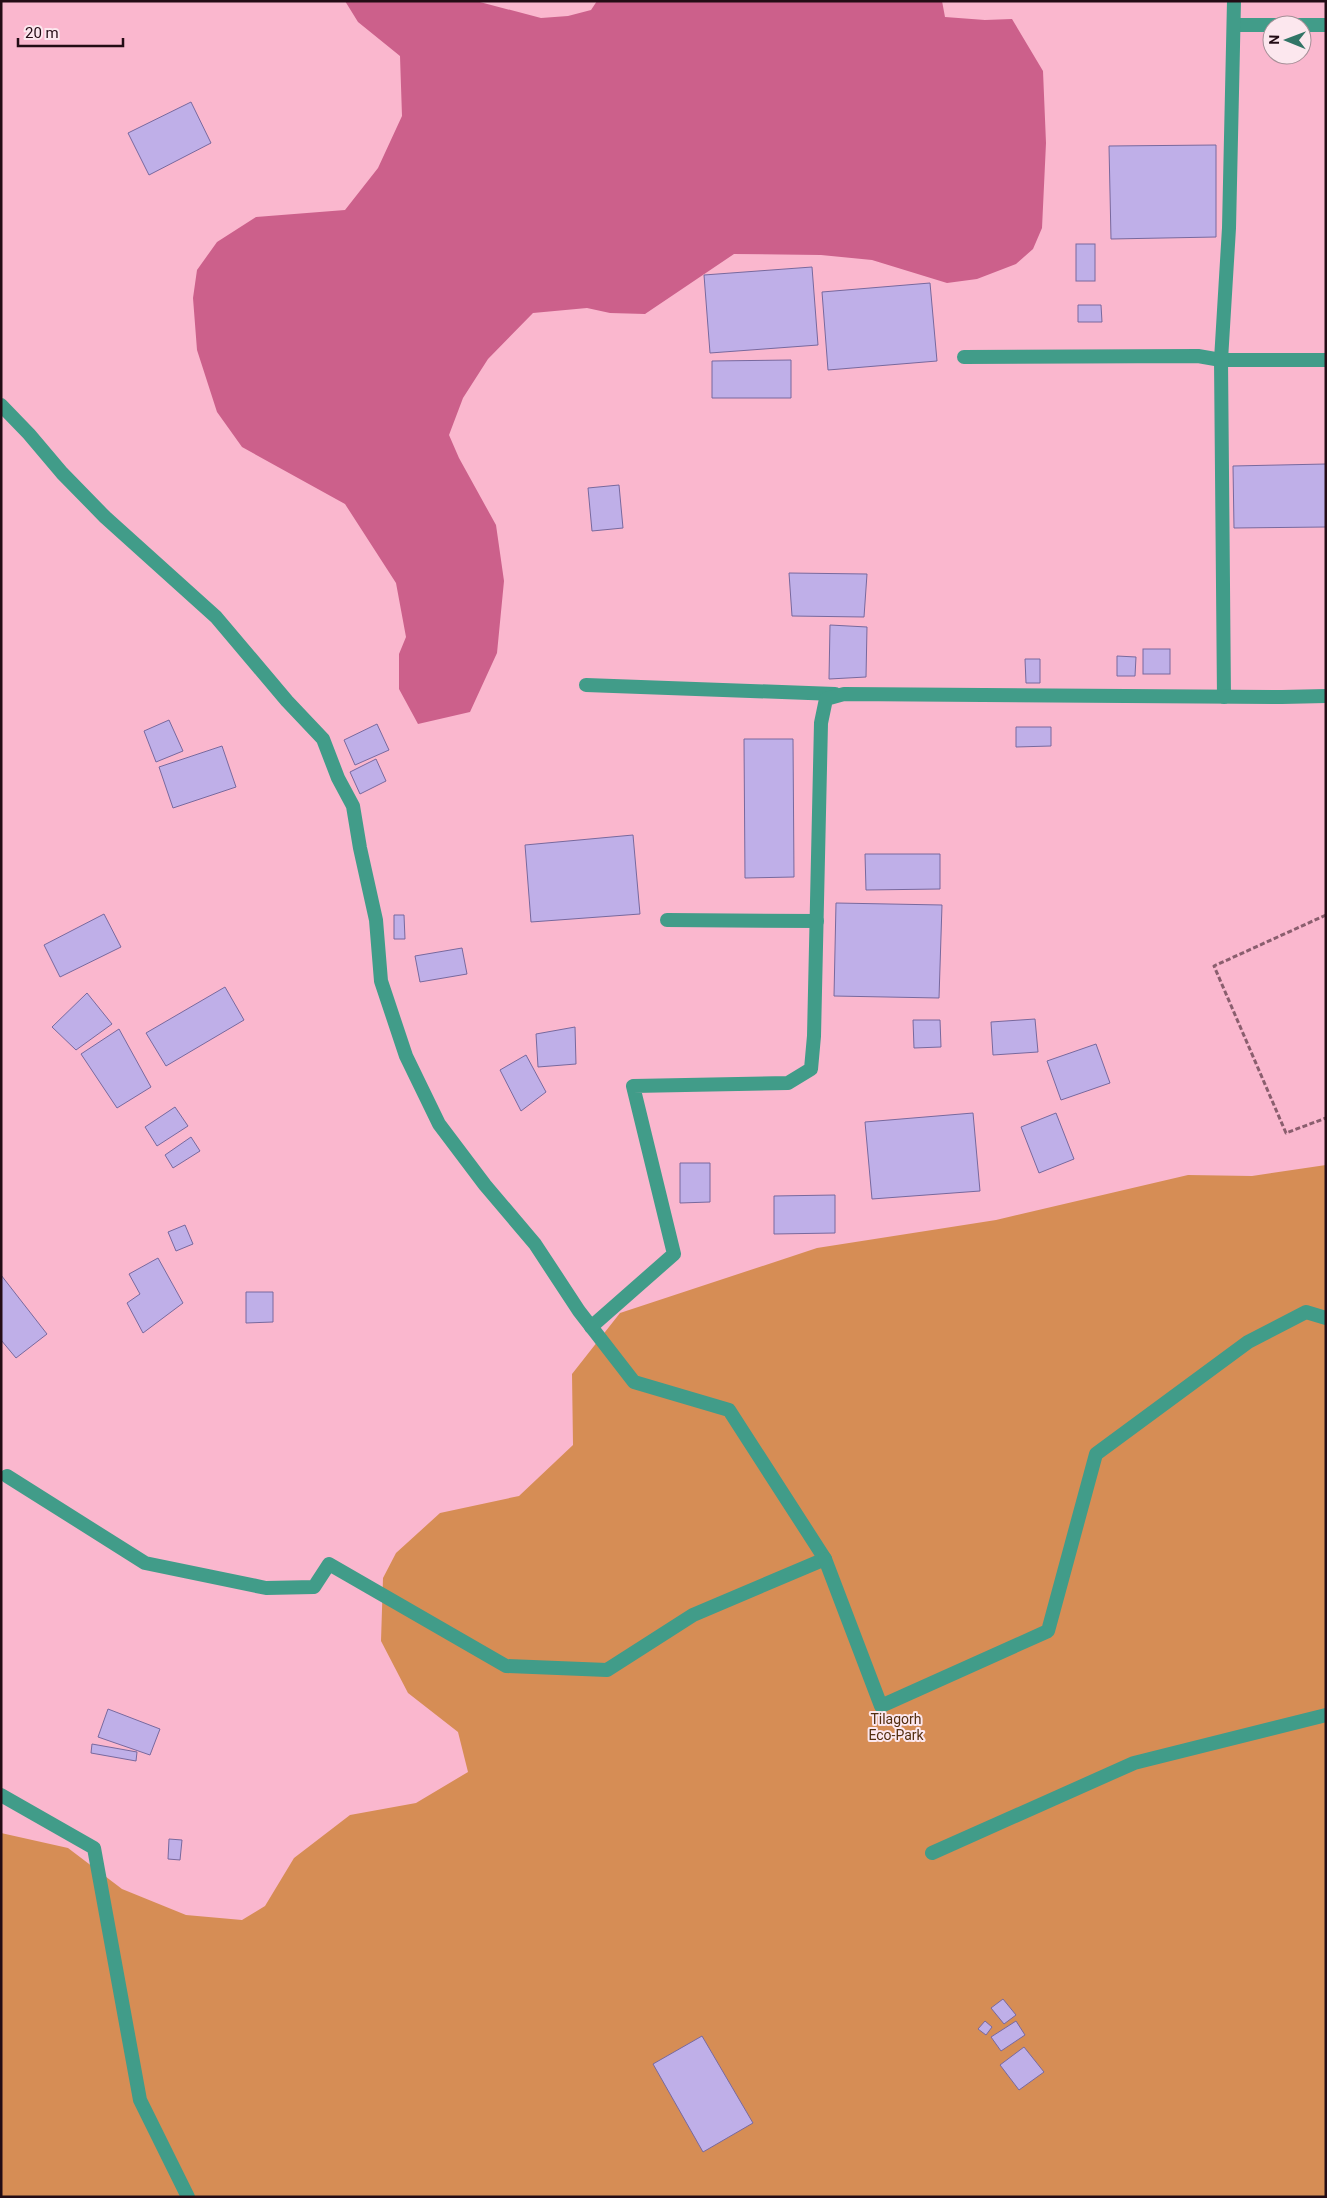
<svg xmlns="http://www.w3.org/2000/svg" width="1327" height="2198" font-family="Roboto,sans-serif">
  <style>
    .green { fill: #d68d55 }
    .water { fill: #cc608b }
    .building { fill: #bfafe8; stroke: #78699e }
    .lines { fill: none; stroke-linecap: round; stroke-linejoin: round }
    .path { stroke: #8a5e6e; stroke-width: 3; stroke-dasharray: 5 2.5; stroke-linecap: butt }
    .minor { stroke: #419c89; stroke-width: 14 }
    .labels { text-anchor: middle; stroke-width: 4; stroke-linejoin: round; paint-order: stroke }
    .park-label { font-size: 14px; fill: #532e0f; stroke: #fce7ee }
  </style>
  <rect width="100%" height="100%" fill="#fab7ce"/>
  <!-- green -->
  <path class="green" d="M1326,1165V2197H1V1833L68,1848L122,1889L186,1915L242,1920L265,1906L294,1858L350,1815L416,1803L468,1772L458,1732L408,1693L381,1641L383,1578L396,1553L440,1513L519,1496L573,1445L572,1374L620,1313L817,1248L996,1220L1188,1175L1252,1176Z"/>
  <!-- water -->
  <path class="water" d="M345,1H476L541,18L568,16L591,10L597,1H942L945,17L985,20L1012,19L1043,71L1046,143L1042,228L1033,249L1016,264L977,279L947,283L872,260L821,255L734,254L645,314L610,313L587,308L533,313L488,359L463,398L449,435L459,458L496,525L504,581L497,653L470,712L418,724L399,689V654L406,637L396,583L345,504L242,447L217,412L197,350L193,298L197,270L217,242L256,217L345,210L378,168L402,116L400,56L358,22Z"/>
  <!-- building -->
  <g class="building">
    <path d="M191,102L211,143L149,175L128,133Z"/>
    <path d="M1216,145V237L1111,239L1109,146Z"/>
    <rect x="1076" y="244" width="19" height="37"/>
    <path d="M812,267L818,345L710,353L704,275Z"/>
    <path d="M930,283L937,361L828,370L822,292Z"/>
    <path d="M1078,305H1101L1102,322H1078Z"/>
    <path d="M791,360V398H712V361Z"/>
    <path d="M1326,464V527L1234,528L1233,466Z"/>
    <path d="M619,485L623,528L592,531L588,488Z"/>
    <path d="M789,573L867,574L864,617L792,616Z"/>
    <path d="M830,625L867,627L866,677L829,679Z"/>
    <rect x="1143" y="649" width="27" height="25"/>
    <path d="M1117,656L1136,657L1135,676H1117Z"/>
    <path d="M1025,659H1040V683H1026Z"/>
    <path d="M169,720L183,751L156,762L144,731Z"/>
    <path d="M377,724L389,750L355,765L344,740Z"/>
    <path d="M1016,727H1051V746L1016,747Z"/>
    <path d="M744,739H793L794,877L745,878Z"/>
    <path d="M222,746L236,787L173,808L159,767Z"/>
    <path d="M376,759L386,781L360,794L350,772Z"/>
    <path d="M633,835L640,914L531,922L525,845Z"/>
    <path d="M865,854H940V889L866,890Z"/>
    <path d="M836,903L942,905L939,998L834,996Z"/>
    <path d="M104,914L121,947L60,977L44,945Z"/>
    <path d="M394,915H404L405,939H394Z"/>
    <path d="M462,948L467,974L420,982L415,956Z"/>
    <path d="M225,987L244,1020L166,1066L146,1033Z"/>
    <path d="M87,993L112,1024L76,1050L52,1027Z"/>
    <path d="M1035,1019L1038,1052L993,1055L991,1022Z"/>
    <path d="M913,1020H940L941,1047L914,1048Z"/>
    <path d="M575,1027L576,1064L538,1067L536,1034Z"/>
    <path d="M119,1029L151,1087L117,1108L81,1054Z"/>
    <path d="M1096,1044L1110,1083L1061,1100L1047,1061Z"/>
    <path d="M526,1055L546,1092L521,1111L500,1070Z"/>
    <path d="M175,1107L188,1126L157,1146L145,1127Z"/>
    <path d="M973,1113L980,1191L872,1199L865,1122Z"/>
    <path d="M1056,1113L1074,1159L1039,1173L1021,1127Z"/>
    <path d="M191,1137L200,1151L173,1168L165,1155Z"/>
    <path d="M680,1163H710V1202L680,1203Z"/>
    <path d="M835,1195V1233L774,1234V1196Z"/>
    <path d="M185,1225L193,1244L176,1251L168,1232Z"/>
    <path d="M158,1258L183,1303L143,1333L127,1303L140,1294L129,1274Z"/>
    <path d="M1,1275L47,1334L16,1358L1,1340Z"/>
    <path d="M246,1292H273V1322L246,1323Z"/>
    <path d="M108,1709L160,1729L150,1755L98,1737Z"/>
    <path d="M92,1744L137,1752L136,1761L91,1753Z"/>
    <path d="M169,1839L182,1840L180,1860L168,1859Z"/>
    <path d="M1003,1999L1016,2015L1004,2024L991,2008Z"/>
    <path d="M985,2021L992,2027L986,2035L978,2029Z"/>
    <path d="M1016,2021L1025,2035L1001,2051L991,2037Z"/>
    <path d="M702,2036L753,2123L703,2152L653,2064Z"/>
    <path d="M1024,2047L1044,2072L1019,2090L1000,2065Z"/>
  </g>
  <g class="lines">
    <!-- path -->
    <path class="path" d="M1326,915L1214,966L1286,1133L1326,1118"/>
    <!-- minor -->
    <g class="minor">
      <path d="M1234,25H1326"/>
      <path d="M964,357L1198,356L1221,360H1326"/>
      <path d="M1,405L29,434L62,473L105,517L216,617L287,701L323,739L338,778L353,806L360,848L376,920L381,981L406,1056L439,1124L485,1185L535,1244L579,1311L634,1382L729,1410L825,1559L693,1615L607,1670L506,1666L329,1564L314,1587L266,1588L145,1563L7,1476"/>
      <path d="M586,685L835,694"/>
      <path d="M1224,697L1221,360L1229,228L1234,1"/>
      <path d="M667,920L817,921"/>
      <path d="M591,1327L674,1254L633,1086L788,1083L811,1069L814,1036L821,723L826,699L844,694L1282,697L1326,696"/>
      <path d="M825,1559L881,1706L1048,1631L1096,1454L1248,1342L1306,1312L1326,1318"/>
      <path d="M1,1795L94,1848L140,2100L188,2197"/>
      <path d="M932,1853L1134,1763L1326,1715"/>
    </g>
  </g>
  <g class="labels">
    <!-- park labels -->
    <g class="park-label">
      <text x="896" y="1724">Tilagorh<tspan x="896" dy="16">Eco-Park</tspan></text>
    </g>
  </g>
  <!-- border -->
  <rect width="1327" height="2198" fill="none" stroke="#230c15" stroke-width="5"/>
  <!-- north arrow -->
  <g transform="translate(1287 40) rotate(271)"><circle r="24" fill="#fce7ee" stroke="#a58f97"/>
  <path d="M0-4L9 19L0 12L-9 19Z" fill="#317466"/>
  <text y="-8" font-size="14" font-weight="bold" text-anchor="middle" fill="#230c15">N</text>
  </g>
  <!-- scale -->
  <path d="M18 38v8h105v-8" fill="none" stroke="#230c15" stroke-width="2.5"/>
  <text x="25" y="38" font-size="15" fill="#230c15" stroke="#fce7ee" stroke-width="4" paint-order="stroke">20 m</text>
</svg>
